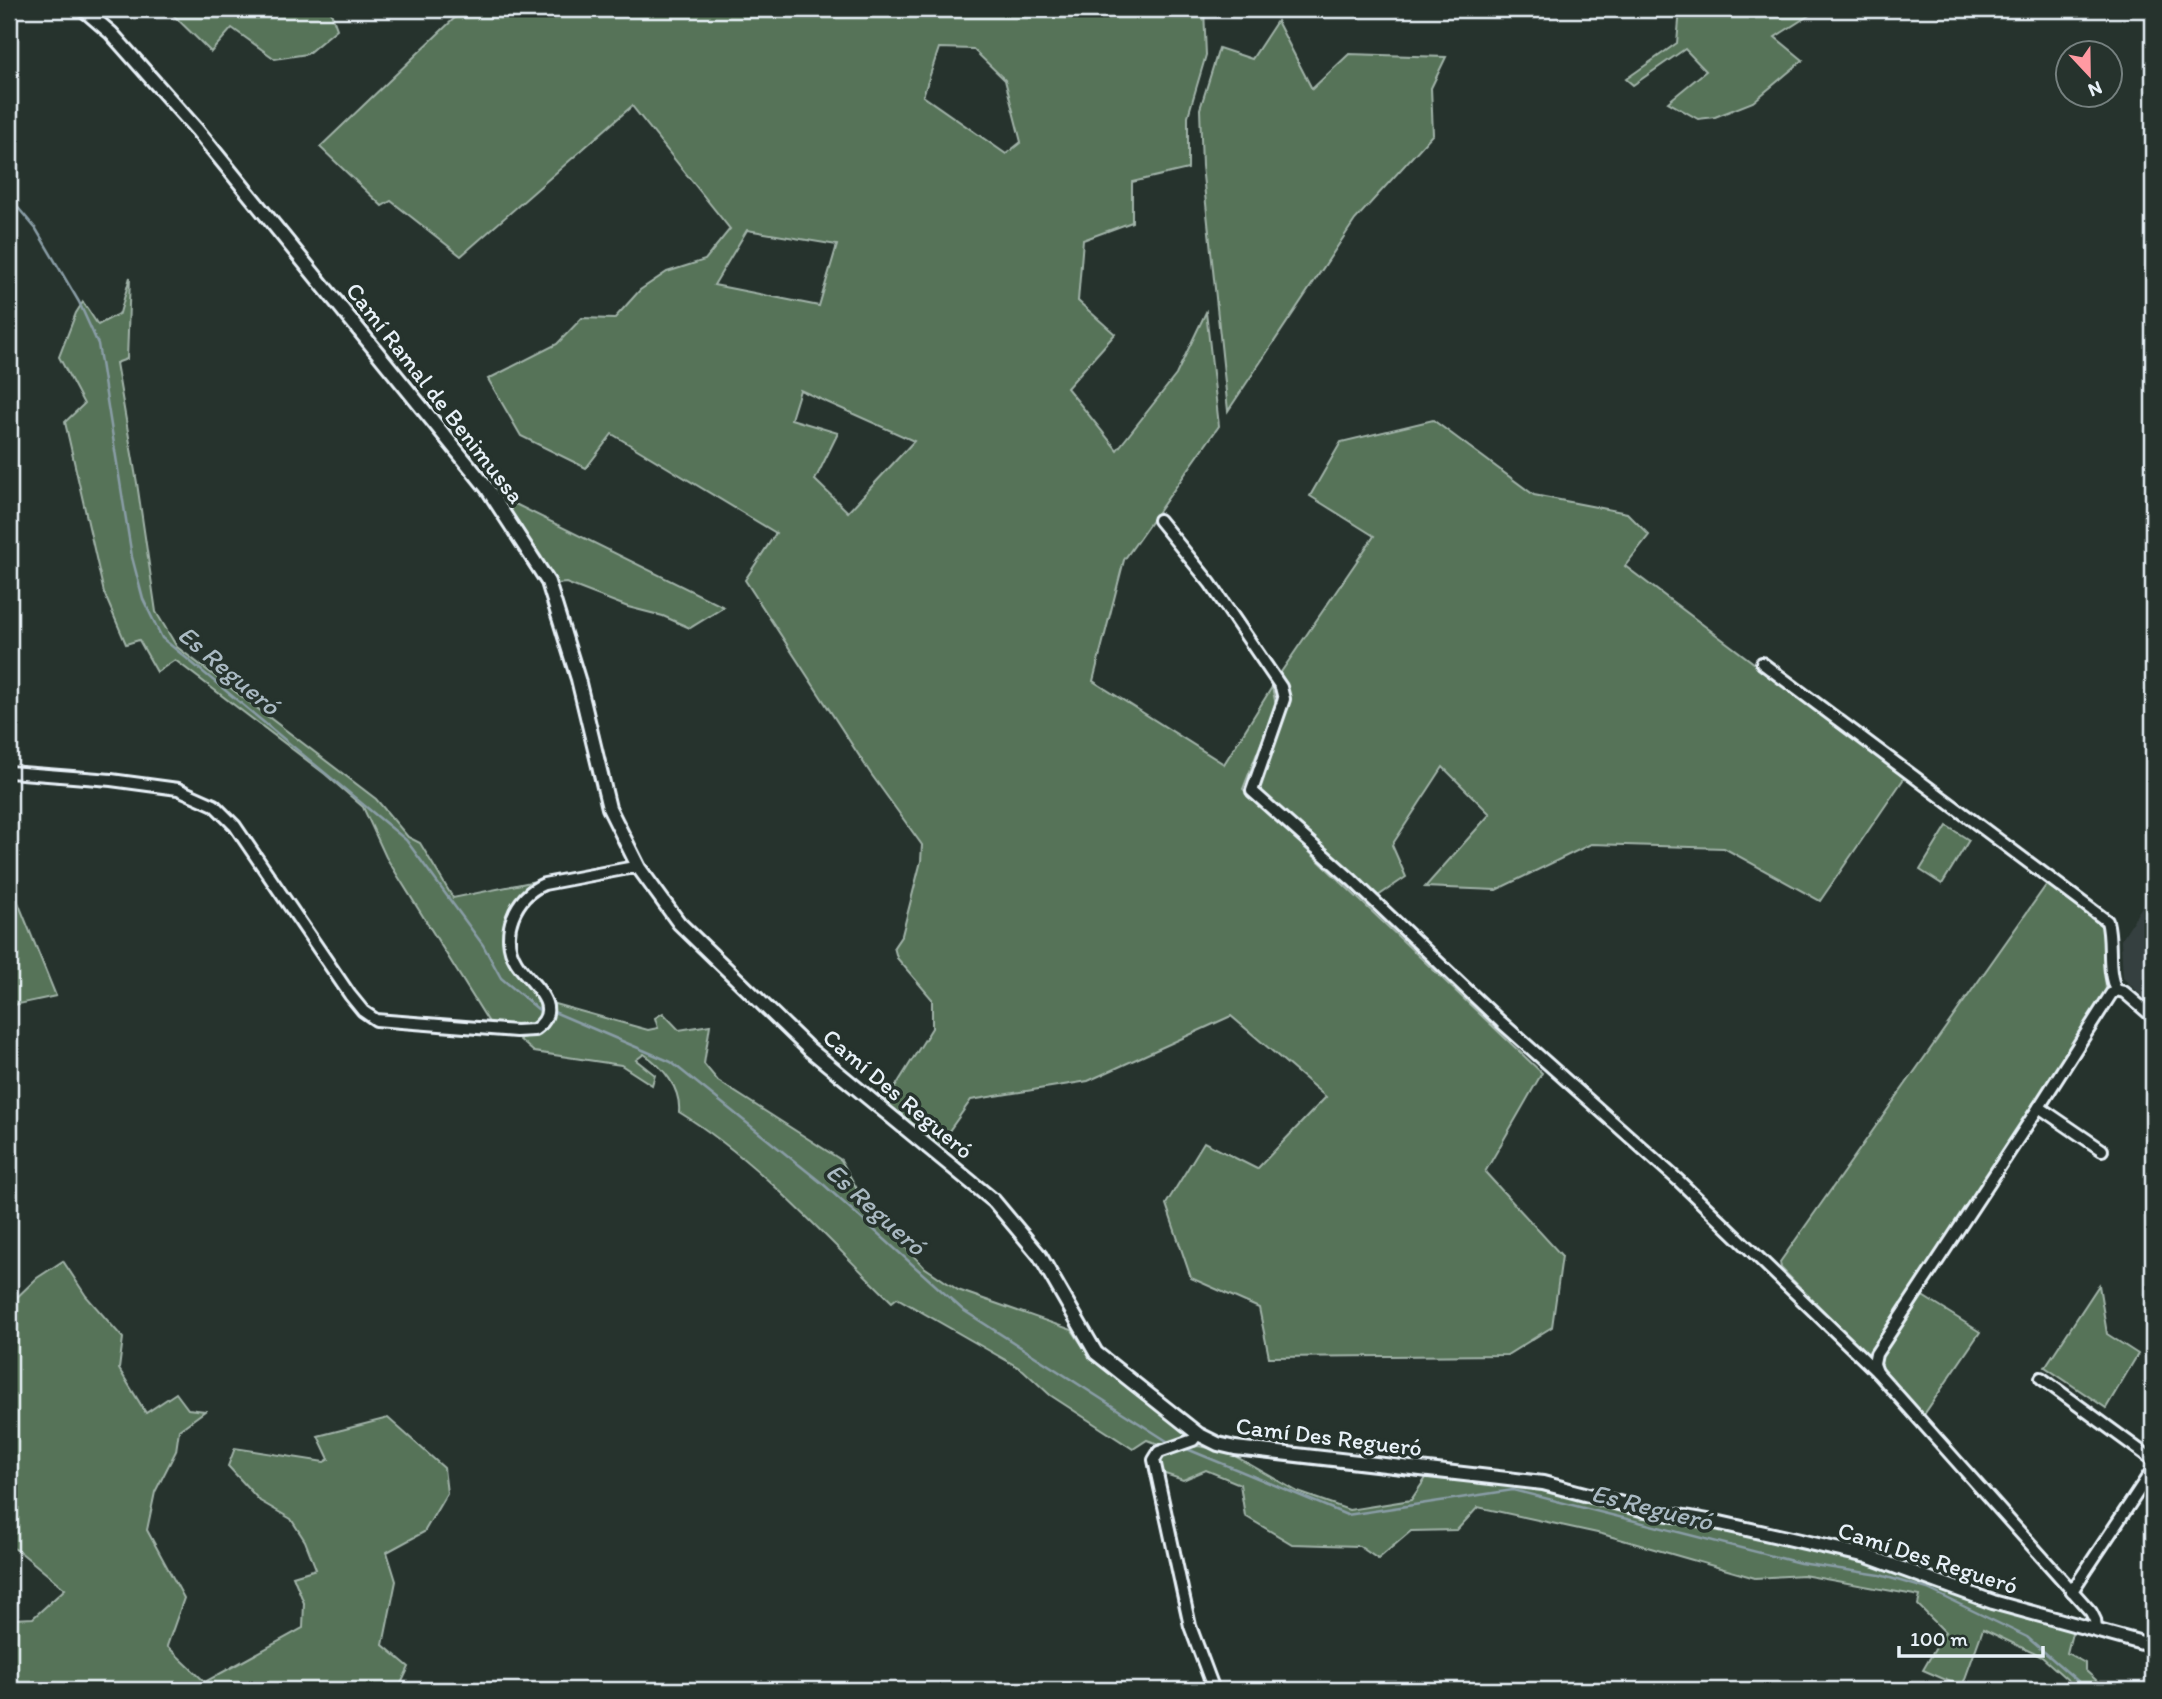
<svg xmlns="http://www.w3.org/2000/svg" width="2162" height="1699" font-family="Itim,sans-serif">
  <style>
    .built { fill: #364040 }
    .green { fill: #577359; stroke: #a0b2a8; stroke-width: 2; fill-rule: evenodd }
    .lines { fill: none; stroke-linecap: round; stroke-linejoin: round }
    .stream { stroke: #899da6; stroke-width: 2.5 }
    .minor-casing { stroke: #e8f1f8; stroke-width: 16 }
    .tertiary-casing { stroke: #e8f1f8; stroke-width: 18 }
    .minor { stroke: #26332d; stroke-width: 10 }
    .tertiary { stroke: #26332d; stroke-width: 12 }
    .labels { text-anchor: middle; stroke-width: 7; stroke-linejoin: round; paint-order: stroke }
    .street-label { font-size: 24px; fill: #e8f1f8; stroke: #26332d }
    .water-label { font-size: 26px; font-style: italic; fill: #a9b9c2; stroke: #26332d }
  </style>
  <rect width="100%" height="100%" fill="#26332d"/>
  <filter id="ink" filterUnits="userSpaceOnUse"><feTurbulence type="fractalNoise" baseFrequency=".0143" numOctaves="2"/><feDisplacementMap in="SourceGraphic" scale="14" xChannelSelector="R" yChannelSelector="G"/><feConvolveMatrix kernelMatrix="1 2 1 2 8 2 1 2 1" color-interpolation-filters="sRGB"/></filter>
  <g filter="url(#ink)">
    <!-- built -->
    <path class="built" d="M2153,889V1006L2123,978L2121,940Z"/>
    <!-- green -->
    <g class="green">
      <path d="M167,9L330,10L337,29L307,54L275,59L232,28L211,52Z"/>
      <path d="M464,9H1204L1206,55L1188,116V169L1132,182V222L1083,240L1078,301L1115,334L1067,388L1117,450L1176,375L1206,312L1219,426L1124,560L1093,681L1224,764L1272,687L1276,705L1243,789L1542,1073L1485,1172L1562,1256L1552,1327L1507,1355L1269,1357L1259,1308L1191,1278L1166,1204L1204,1142L1257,1169L1326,1097L1231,1016L1088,1081L971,1100L939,1145L884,1105L932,1028V999L897,958L894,947L902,935L921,861L922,845L871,774L745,580L776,533L612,434L586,468L521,436L488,379L557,344L582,318L614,319L640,290L667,272L705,260L730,229L632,106L461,256L391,201L382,206L320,147ZM939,48L973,49L1005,80L1021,142L1006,154L923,96ZM747,230L837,245L819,306L714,285ZM800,390L914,441L848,512L815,480L838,433L791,419Z"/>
      <path d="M1680,9H1819L1775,37L1803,60L1753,102L1715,117L1698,119L1668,102L1706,71L1685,49L1633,85L1626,79L1677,43Z"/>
      <path d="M1277,21L1312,89L1349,54L1446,57L1431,88L1433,134L1355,220L1228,411L1202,166L1200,109L1219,48L1252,59Z"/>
      <path d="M130,277L127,359L116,363L137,483L156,612L177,647L376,799L408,837L420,843L453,898L531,882C516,906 493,937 512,965C520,977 531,989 540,1000L539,1019C526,1032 507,1027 490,1024L386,857L363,807L325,774L175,660L157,672L139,640L126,644L104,593L65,422L84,404L59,357L76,313L83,302L98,325L120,313Z"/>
      <path d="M1433,420L1534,495L1627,513L1649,535L1625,566L1905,777L1820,901L1724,848L1591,844L1496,890L1425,887L1490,814L1443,767L1392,845L1406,877L1378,896L1261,797L1257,783L1290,697L1279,675L1374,536L1310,496L1341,442Z"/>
      <path d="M501,497L724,607L690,628L663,616L628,607L566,583L557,584L541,556Z"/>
      <path d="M1947,826L1969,840L1942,884L1920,870Z"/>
      <path d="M9,880L56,996L9,1006Z"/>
      <path d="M2047,884L2104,928L2106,994L1867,1356L1781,1268L1780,1262Z"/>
      <path d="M551,1003L648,1030L658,1028L655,1018L663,1013L679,1030L710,1025L704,1064L718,1081L841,1160L866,1205L924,1267L958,1290L1072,1330L1084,1348L1188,1434C1174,1444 1163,1447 1147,1440L1133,1449L1050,1395L1023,1370L897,1298L892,1302C824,1236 760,1162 679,1112C681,1088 663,1067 644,1054L636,1060L655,1075L652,1085L621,1065L534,1052L519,1039L537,1033Z"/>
      <path d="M63,1261L86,1296L123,1338L119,1369L146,1413L176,1393L188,1409L205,1411L179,1430L176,1451L155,1492L147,1530L184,1598L167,1646L205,1682L303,1628L304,1603L293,1576L316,1569L305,1541L291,1519L260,1501L228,1466L235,1448L324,1462L329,1459L318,1436L388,1418L444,1468L447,1493L424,1532L387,1552L396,1581L383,1645L409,1667L398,1690H9V1610L16,1604L14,1619L33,1618L65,1589L19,1551L9,1546V1305L37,1278Z"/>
      <path d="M2099,1285L2107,1334L2138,1354L2106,1408L2045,1367Z"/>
      <path d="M1921,1295L1980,1332L1923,1416L1877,1364Z"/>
      <path d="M1198,1446L1226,1451L1298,1492L1349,1510L1411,1500L1428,1475L1523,1484L1582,1497L1633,1514L1775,1541L1896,1571L1987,1602L2012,1615L2073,1629L2067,1653L2085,1663V1670L2107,1690H2079L2042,1657L1983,1629L1962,1687L1923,1670L1945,1632L1918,1605L1920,1596L1803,1575L1755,1578L1602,1534L1478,1507L1457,1530L1411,1531L1378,1559L1359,1546L1292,1544L1245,1516L1240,1484L1206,1470L1183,1480L1162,1473L1160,1460L1165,1454Z"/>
    </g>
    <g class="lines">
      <!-- stream -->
      <g class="stream">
        <path d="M9,197L36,229L79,302L98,344L132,557L143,599L162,638L406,840L483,945L501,978L539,1010"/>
        <path d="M554,1012L671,1062L823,1184L963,1310L1170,1443"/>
        <path d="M1187,1449L1347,1515L1513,1490L1800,1563L1880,1575L1928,1589L2027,1637L2088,1690"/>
      </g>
      <defs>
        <g id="minor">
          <path d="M1159,520L1210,583L1281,687L1284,699L1252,791L1352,880L1501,1022L1678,1180L1877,1372"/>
          <path d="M1762,663L2107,921C2113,943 2106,970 2116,990"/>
          <path d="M9,772L111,780L178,789L214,805L235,826L350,995L363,1011L376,1020L516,1031L534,1030C568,1007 527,981 516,962C499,934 515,896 544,884L629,868H639"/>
          <path d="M2039,1107L2102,1150"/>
          <path d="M2041,1378L2153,1460"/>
          <path d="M1198,1434L1193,1440L1159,1452L1154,1460L1190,1626L1214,1690"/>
          <path d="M2072,1591L2153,1469"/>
          <path d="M2096,1629L2095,1620L2091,1612L1877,1372L1874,1364L1876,1354L2039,1107L2111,994L2116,990L2124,992L2153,1017"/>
        </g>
        <path id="tertiary" d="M83,9L111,33L197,130L487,488L548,582L578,679L609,808L639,868L679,923L809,1049L994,1201L1040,1256L1096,1353L1198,1434L1218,1444L1235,1448L1543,1483L1645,1510L1720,1523L1867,1556L1993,1602L2153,1646"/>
      </defs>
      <!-- minor casing -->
      <use href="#minor" class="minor-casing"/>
      <!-- tertiary casing -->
      <use href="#tertiary" class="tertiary-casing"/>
      <!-- minor -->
      <use href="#minor" class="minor"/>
      <!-- tertiary -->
      <use href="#tertiary" class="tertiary"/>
    </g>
  </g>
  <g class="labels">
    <!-- street labels -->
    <g class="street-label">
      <text transform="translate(435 393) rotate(52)" y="8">Camí Ramal de Benimussa</text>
      <text transform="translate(898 1094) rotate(40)" y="8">Camí Des Regueró</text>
      <text transform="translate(1329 1437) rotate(7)" y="8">Camí Des Regueró</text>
      <text transform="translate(1928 1558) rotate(18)" y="8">Camí Des Regueró</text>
    </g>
    <!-- water labels -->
    <g class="water-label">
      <text transform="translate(229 670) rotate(40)" y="9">Es Regueró</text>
      <text transform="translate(876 1209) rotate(42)" y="9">Es Regueró</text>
      <text transform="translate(1652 1507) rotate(14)" y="9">Es Regueró</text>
    </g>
  </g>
  <!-- margin -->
  <rect width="2162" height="1699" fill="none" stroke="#26332d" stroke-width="35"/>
  <rect x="18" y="18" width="2127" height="1664" fill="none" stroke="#e8f1f8" stroke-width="2.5" filter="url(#ink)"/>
  <!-- north arrow -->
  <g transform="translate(2089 74) rotate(158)"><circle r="33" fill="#26332d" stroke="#747f7e" stroke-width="2"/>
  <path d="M0-5L12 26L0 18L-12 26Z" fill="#ff9aa2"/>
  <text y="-10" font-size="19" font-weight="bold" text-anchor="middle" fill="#e8f1f8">N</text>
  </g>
  <!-- scale -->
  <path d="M1899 1646v10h144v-10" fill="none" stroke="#e8f1f8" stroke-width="3.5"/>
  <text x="1910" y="1646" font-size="21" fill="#e8f1f8" stroke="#26332d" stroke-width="5" paint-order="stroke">100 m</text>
</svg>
